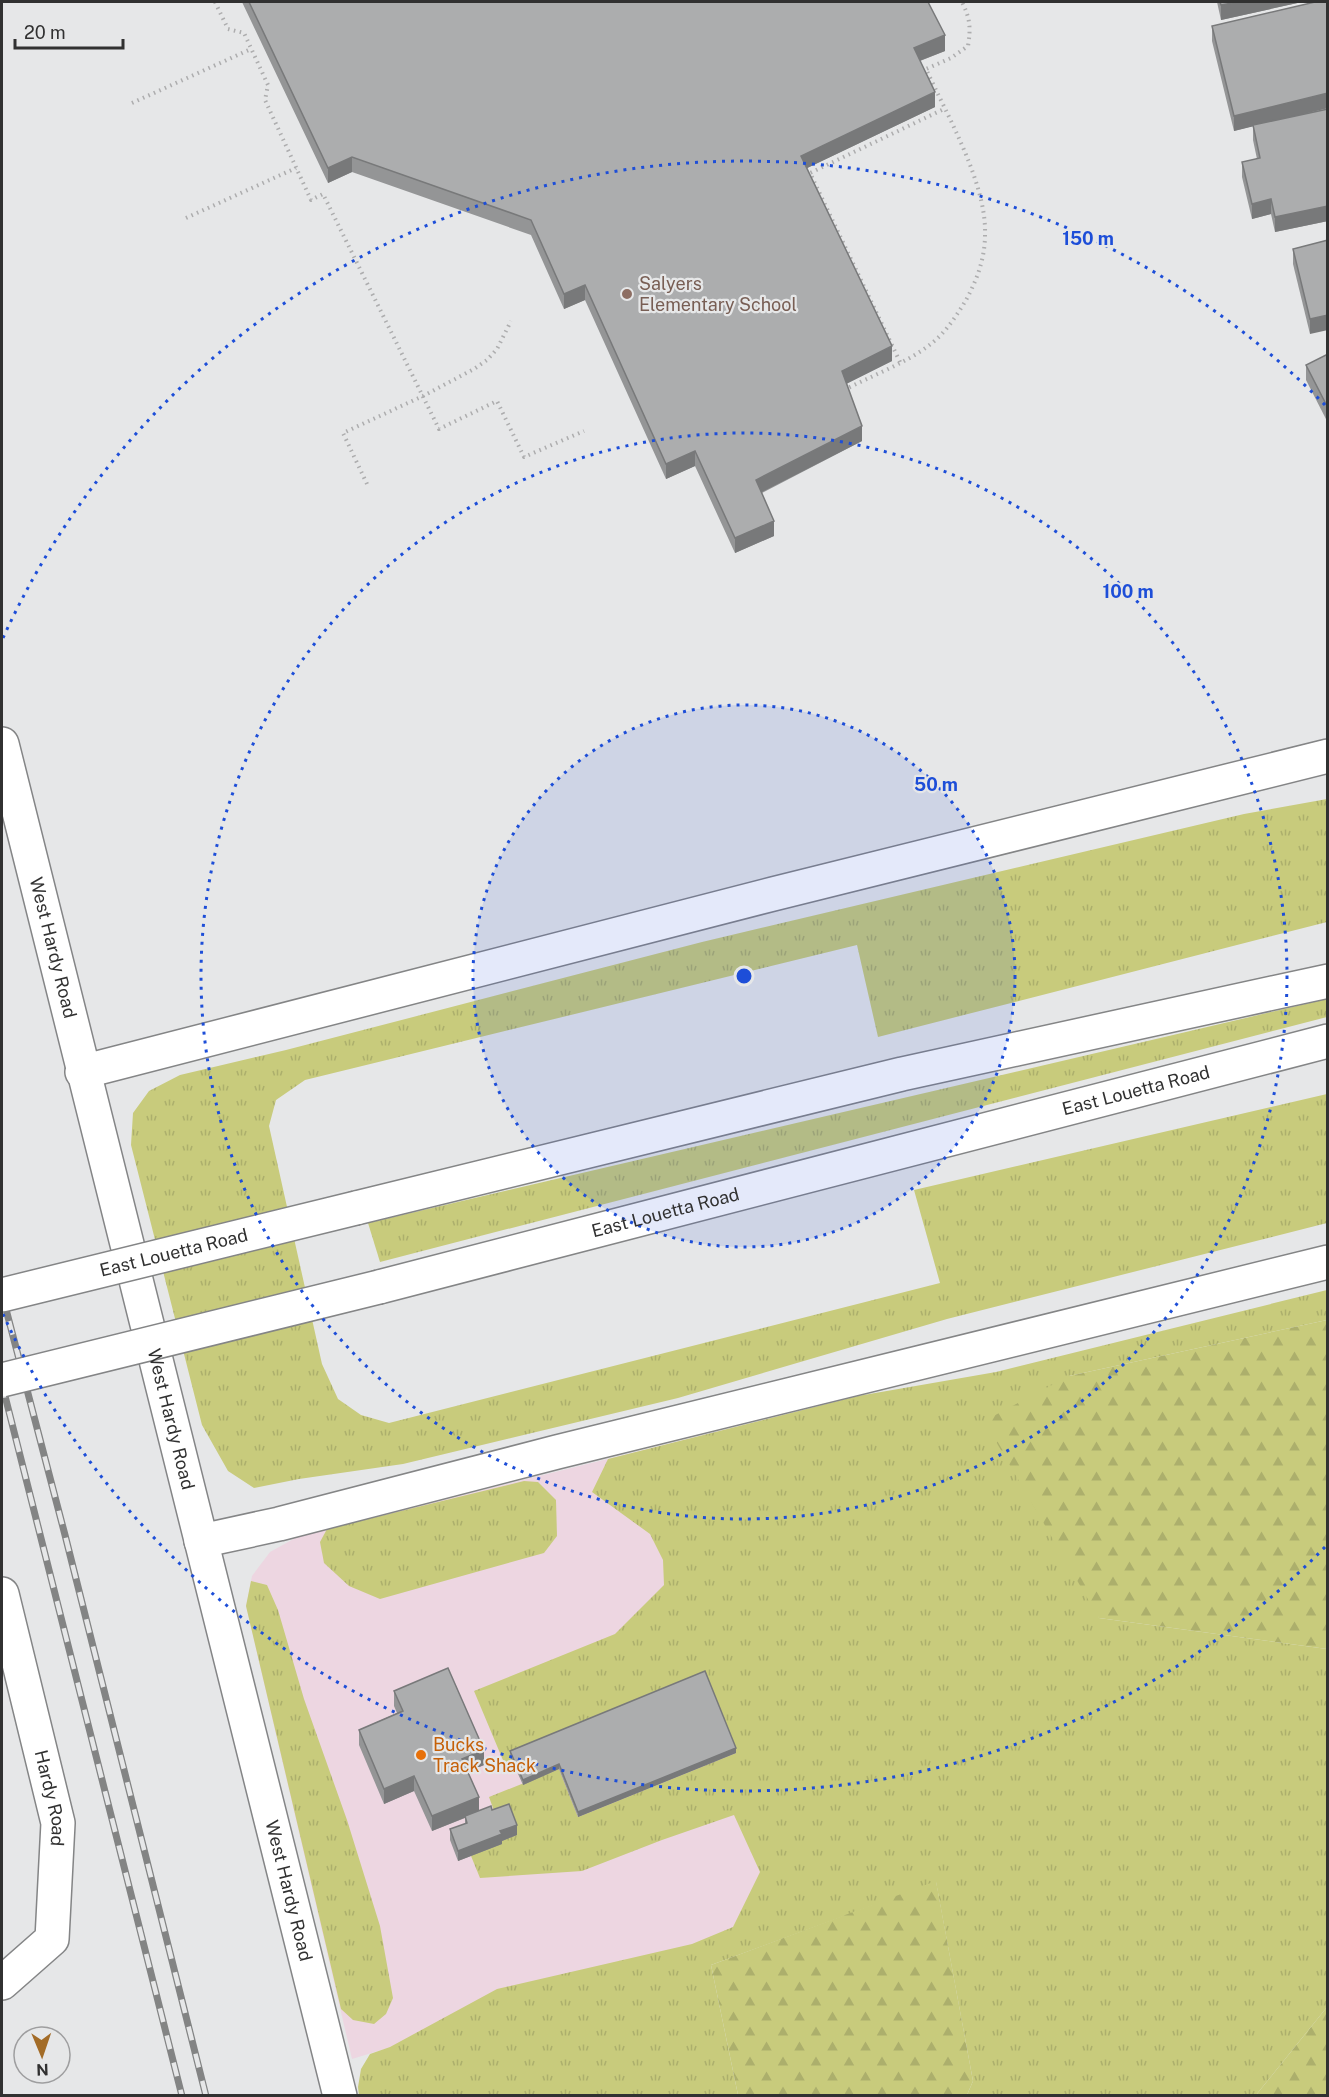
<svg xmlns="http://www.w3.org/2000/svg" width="1329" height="2097" font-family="'Public Sans',sans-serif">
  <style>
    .commercial { fill: #edd6e1 }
    .grass { fill: url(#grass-tufts) }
    .forest { fill: url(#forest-firs) }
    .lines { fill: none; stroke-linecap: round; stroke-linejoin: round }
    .minor-casing { stroke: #848586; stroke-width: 36 }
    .secondary-casing { stroke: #848586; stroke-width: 36 }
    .path { stroke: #adadae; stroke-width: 4; stroke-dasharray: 1.5 4.5; stroke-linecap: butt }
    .minor { stroke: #fff; stroke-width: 33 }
    .secondary { stroke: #fff; stroke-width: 33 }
    .rail-casing { stroke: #838484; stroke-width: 7 }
    .rail { stroke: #e6e7e8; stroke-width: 4.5; stroke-dasharray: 14; stroke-linecap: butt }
    .secondary-bridge-casing { stroke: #848586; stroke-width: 36; stroke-linecap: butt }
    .secondary-bridge { stroke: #fff; stroke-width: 33 }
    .wall { fill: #949596 }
    .shaded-wall { fill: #78797a }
    .building { fill: #acadae; stroke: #78797a; stroke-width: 1.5 }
    .ring { fill: none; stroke: #1d4ed8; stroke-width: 3; stroke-dasharray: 3 6 }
    .education-dot { fill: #8d6e63; stroke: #e6e7e8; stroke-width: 2 }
    .food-dot { fill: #e8710a; stroke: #e6e7e8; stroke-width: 2 }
    .labels { text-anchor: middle; stroke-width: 4.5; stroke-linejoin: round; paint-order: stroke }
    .education-label { font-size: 18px; fill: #785e54; stroke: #e6e7e8; text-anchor: start }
    .street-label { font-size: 18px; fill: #313131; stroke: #e6e7e8 }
    .food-label { font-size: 18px; fill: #c56008; stroke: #e6e7e8; text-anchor: start }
    .centre { fill: #1d4ed8; stroke: #e6e7e8; stroke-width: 3 }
    .ring-label { font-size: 18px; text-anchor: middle; font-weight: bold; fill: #1d4ed8; stroke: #e6e7e8; stroke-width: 4.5; stroke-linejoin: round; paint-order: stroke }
  </style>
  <defs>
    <pattern id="grass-tufts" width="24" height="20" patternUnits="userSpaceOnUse" patternTransform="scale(1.5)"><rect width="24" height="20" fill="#c8cb7c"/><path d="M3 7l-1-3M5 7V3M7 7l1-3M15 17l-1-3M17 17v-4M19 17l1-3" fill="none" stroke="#acaf6c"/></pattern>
    <pattern id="forest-firs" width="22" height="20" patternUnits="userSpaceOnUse" patternTransform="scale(1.5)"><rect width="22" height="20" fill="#c8cb7c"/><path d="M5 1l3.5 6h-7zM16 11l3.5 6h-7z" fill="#acaf6c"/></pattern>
  </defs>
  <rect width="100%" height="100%" fill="#e6e7e8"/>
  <!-- commercial -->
  <path class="commercial" d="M780,1416L936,1881L352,2059L246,1606L252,1576L270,1552L299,1536Z"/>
  <!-- grass -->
  <g class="grass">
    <path d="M1327,799V922L878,1037L857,945L305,1080L276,1100L269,1126L322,1364L338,1399L361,1415L389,1423L940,1283L914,1190L1327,1094V1223L947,1319L678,1398L403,1464L299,1479L254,1488L228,1471L202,1425L131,1145L133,1113L149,1091L180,1075L286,1050L702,942L1244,814Z"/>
    <path d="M1327,999V1017L380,1262L368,1223Z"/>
    <path d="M1327,1290V1320L1069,1376L1099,1618L1327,1649V2007L1256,2095H967L973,2081L936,1882L711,1965L738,2095L359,2096L358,2087L361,2069L370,2054L390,2047L497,1989L692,1944L733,1927L760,1872L734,1815L662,1840L582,1871L480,1878L471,1856L497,1819L489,1797L559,1769L578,1817L736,1753L513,1761L505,1765L474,1691L615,1634L664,1585L663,1560L650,1534L592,1492L608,1459L858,1396L996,1372Z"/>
    <path d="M524,1481L538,1482L556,1500L557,1536L544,1553L380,1599L349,1586L324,1563L320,1542L327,1529Z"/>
    <path d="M251,1581L267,1585L278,1610L304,1699L347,1820L380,1926L393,1998L386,2014L374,2024L353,2020L341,2009L246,1606Z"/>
  </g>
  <!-- forest -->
  <g class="forest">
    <path d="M1327,1320V1649L1099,1618L984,1421L1069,1376Z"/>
    <path d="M936,1881L973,2081L967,2095H738L711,1965Z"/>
    <path d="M1327,2007V2095H1256Z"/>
  </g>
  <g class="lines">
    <defs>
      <g id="minor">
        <path id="s1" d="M2,1594L58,1823L52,1939L2,1983"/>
      </g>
      <g id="secondary">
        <path id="s2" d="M2,744L340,2096"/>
        <path d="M82,1072L773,894L1328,756"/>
        <path d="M356,1208L902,1074L1328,981"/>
        <path id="s3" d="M379,1287L1328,1041"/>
        <path d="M201,1541L279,1524L557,1452L1328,1262"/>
      </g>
    </defs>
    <!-- minor casing -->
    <use href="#minor" class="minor-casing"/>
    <!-- secondary casing -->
    <use href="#secondary" class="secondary-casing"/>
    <!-- path -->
    <g class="path">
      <path d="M215,2L228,29L244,33L268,85L265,100L311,200L323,194L439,429L497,401L524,457L584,431"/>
      <path d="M132,103L251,49"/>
      <path d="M186,218L296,168"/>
      <path d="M900,362L810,173L944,109"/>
      <path d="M844,390C871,376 909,362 932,343C946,332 957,315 966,300C977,280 985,258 985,235C987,184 947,115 926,69L951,58L968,46C971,28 970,18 962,2"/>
      <path d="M367,484L343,433L423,396L474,369L487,360L497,349L511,321"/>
    </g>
    <!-- minor -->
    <use href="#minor" class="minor"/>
    <!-- secondary -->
    <use href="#secondary" class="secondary"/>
    <defs>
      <g id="rail">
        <path d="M2,1294L65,1535L206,2096"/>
        <path d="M2,1384L182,2096"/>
      </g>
    </defs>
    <!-- rail casing -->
    <use href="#rail" class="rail-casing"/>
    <!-- rail -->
    <use href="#rail" class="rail"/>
    <defs>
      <g id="secondary-bridge">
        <path id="s4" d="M2,1295L356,1208"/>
        <path d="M2,1380L379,1287"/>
      </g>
    </defs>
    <!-- secondary-bridge casing -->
    <use href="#secondary-bridge" class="secondary-bridge-casing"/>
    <!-- secondary-bridge -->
    <use href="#secondary-bridge" class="secondary-bridge"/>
  </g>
  <!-- wall -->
  <g class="wall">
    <path d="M242,2H928L945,51L920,61L935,107L807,168L892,361L846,384L862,441L762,493L774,536L735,553L695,466L666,479L585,300L564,309L531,235L352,172L328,183Z"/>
    <path d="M1217,2H1302L1221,20Z"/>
    <path d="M1328,2V108L1299,115L1328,109V221L1275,232L1271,214L1252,219L1242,177V162L1257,159L1253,140V126L1234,131L1212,41V26Z"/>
    <path d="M1328,240L1310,334L1293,264V249Z"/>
    <path d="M1328,354V423L1306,380V365Z"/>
    <path d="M394,1691L484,1765L468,1772L479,1811L492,1810L517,1835L502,1841V1844L458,1861L450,1840V1829L465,1824V1818L432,1831L414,1791L384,1804L359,1745V1730L397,1713L394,1706Z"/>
    <path d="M510,1751L736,1753L578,1817L559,1769L523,1785L510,1756Z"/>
  </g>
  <!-- shaded-wall -->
  <g class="shaded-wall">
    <path d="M1238,2H1302L1221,20V5Z"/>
    <path d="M945,35V51L914,63V48Z"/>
    <path d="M935,92V107L801,171V156Z"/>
    <path d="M1328,93V108L1234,131V116Z"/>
    <path d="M352,157V172L328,183V168Z"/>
    <path d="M1271,199V214L1252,219V204Z"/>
    <path d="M1328,206V221L1275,232V217Z"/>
    <path d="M585,285V300L564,309V294Z"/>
    <path d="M1328,315V330L1310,334V319Z"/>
    <path d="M892,346V361L842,386V371Z"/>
    <path d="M862,426V441L756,495V480Z"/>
    <path d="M695,451V466L666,479V464Z"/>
    <path d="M774,521V536L735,553V538Z"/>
    <path d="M736,1748V1753L578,1817V1812Z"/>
    <path d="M484,1750V1765L462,1774V1759Z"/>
    <path d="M559,1764V1769L523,1785V1780Z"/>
    <path d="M414,1776V1791L384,1804V1789Z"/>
    <path d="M479,1797V1812L432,1831V1816Z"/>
    <path d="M517,1825V1835L502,1841V1844L458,1861V1851L500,1831Z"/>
  </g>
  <!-- building -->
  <g class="building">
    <path d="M249,2H928L945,35L914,48L935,92L801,156L892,346L842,371L862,426L756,480L774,521L735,538L695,451L666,464L585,285L564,294L531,220L352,157L328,168Z"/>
    <path d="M1220,2H1238L1221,5Z"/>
    <path d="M1315,2H1328V93L1234,116L1212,26Z"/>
    <path d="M1328,109V206L1275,217L1271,199L1252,204L1242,162L1260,158L1253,125Z"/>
    <path d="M1328,240V315L1310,319L1293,249Z"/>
    <path d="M1328,354V408L1306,365Z"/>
    <path d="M448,1668L484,1750L462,1759L479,1797L432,1816L414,1776L384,1789L359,1730L403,1711L394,1691Z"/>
    <path d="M705,1671L736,1748L578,1812L559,1764L523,1780L510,1751Z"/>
    <path d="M509,1804L517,1825L500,1831L502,1834L458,1851L450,1829L467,1823L465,1816L491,1806L492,1810Z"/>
  </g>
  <!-- distance rings -->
  <circle cx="744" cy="976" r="271" fill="#1d4ed8" fill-opacity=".12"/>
  <g class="ring">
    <circle cx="744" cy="976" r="271"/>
    <circle cx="744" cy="976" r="543"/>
    <path d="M1325 1547A814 814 0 0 1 3 1314M3 638A814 814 0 0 1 1325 405"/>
  </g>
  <!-- markers -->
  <circle class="education-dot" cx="627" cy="294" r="6"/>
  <circle class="food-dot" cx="421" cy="1755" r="6"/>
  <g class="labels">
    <!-- education labels -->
    <g class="education-label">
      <text x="639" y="290">Salyers<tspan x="639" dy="21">Elementary School</tspan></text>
    </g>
    <!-- street labels -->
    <g class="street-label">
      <text dy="6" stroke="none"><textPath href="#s2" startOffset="210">West Hardy Road</textPath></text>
      <text dy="6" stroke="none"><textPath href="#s3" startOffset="782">East Louetta Road</textPath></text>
      <text dy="6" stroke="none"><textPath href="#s3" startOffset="296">East Louetta Road</textPath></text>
      <text dy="6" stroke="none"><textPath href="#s4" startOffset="177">East Louetta Road</textPath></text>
      <text dy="6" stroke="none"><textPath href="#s2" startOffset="696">West Hardy Road</textPath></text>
      <text dy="6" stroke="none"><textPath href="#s1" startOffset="210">Hardy Road</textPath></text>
      <text dy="6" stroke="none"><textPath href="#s2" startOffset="1182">West Hardy Road</textPath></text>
    </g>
    <!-- food labels -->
    <g class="food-label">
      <text x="433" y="1751">Bucks<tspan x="433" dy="21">Track Shack</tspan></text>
    </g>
  </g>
  <circle cx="744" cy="976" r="9" class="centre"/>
  <g class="ring-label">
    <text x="1088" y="245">150 m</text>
    <text x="1128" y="598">100 m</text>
    <text x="936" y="791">50 m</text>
  </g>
  <!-- border -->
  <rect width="1329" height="2097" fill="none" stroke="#313131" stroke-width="6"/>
  <!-- north arrow -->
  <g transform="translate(42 2055) rotate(178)"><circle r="28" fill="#e6e7e8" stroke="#9e9e9f" stroke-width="1.5"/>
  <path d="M0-4.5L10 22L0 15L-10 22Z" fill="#a36c27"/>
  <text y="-9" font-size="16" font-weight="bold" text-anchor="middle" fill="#313131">N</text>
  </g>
  <!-- scale -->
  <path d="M15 39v9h108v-9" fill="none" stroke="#313131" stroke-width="3"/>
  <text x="24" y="39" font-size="18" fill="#313131" stroke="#e6e7e8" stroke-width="4.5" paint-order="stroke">20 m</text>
</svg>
